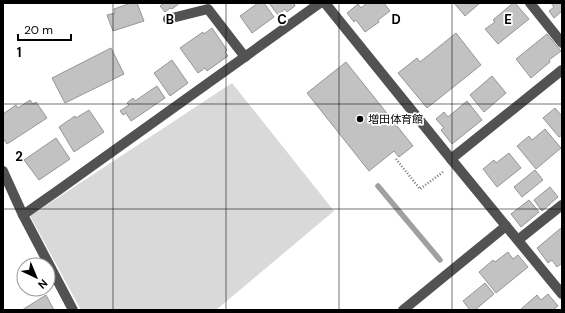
<svg xmlns="http://www.w3.org/2000/svg" width="565" height="313" font-family="'DM Sans','Noto Sans JP',sans-serif">
  <style>
    .green { fill: #d9d9d9 }
    .lines { fill: none; stroke-linecap: round; stroke-linejoin: round }
    .stream { stroke: #a0a0a0; stroke-width: 5.5 }
    .building { fill: #c2c2c2; stroke: #969696 }
    .path { stroke: #747474; stroke-width: 2.5; stroke-dasharray: 1 2; stroke-linecap: butt }
    .minor { stroke: #525252; stroke-width: 10 }
    .grid { fill: none; stroke: #000; stroke-width: 1; stroke-opacity: 0.55 }
    .poi-dot { fill: #000; stroke: #fff; stroke-width: 1.5 }
    .labels { text-anchor: middle; stroke-width: 3.5; stroke-linejoin: round; paint-order: stroke }
    .poi-label { font-size: 11px; fill: #000; stroke: #fff; text-anchor: start }
    .grid-label { font-size: 13px; text-anchor: middle; font-weight: bold; fill: #000; stroke: #fff; stroke-width: 3.5; stroke-linejoin: round; paint-order: stroke }
  </style>
  <rect width="100%" height="100%" fill="#fff"/>
  <!-- green -->
  <path class="green" d="M232,83L334,211L216,310H81L30,216Z"/>
  <g class="lines">
    <!-- stream -->
    <path class="stream" d="M378,186L440,260"/>
  </g>
  <!-- building -->
  <g class="building">
    <path d="M131,3H137L144,21L113,31L107,15L115,13L114,9Z"/>
    <path d="M164,3H180L172,9L170,8L165,12L160,6Z"/>
    <path d="M258,3H264L274,17L252,33L240,16Z"/>
    <path d="M269,3H294L295,6L287,12L285,9L278,15Z"/>
    <path d="M367,3H384L390,11L378,20L379,22L365,32L356,20L354,22L347,13L358,4L361,8Z"/>
    <path d="M454,3H480L465,16Z"/>
    <path d="M513,3H515L529,19L498,44L485,29L495,22L493,20Z"/>
    <path d="M551,3H562V11L554,18L549,11L554,7Z"/>
    <path d="M212,28L227,50L225,52L228,56L207,71L205,68L198,73L180,48L203,32L204,34Z"/>
    <path d="M456,33L481,65L427,108L398,73L417,58L420,62Z"/>
    <path d="M547,34L561,51L549,60L550,62L531,78L516,59Z"/>
    <path d="M111,48L124,74L65,103L52,78Z"/>
    <path d="M172,60L188,83L170,96L154,73Z"/>
    <path d="M346,62L413,146L399,157L394,151L369,171L307,93Z"/>
    <path d="M492,76L506,93L484,112L470,95Z"/>
    <path d="M157,86L165,98L131,121L126,113L123,115L120,111L129,105L127,103L133,98L135,101Z"/>
    <path d="M30,100L33,104L36,102L47,118L7,144L3,138V114L16,105L18,108Z"/>
    <path d="M467,101L482,120L452,144L441,130L444,128L436,119L444,112L448,117Z"/>
    <path d="M555,108L562,116V135L559,137L543,118Z"/>
    <path d="M89,110L104,132L74,152L59,127L75,116L76,118Z"/>
    <path d="M545,129L561,148L536,169L517,146L529,136L532,140Z"/>
    <path d="M56,138L70,159L39,180L24,160Z"/>
    <path d="M509,153L521,168L497,187L483,169L494,160L496,163Z"/>
    <path d="M535,170L543,180L522,197L514,187Z"/>
    <path d="M550,187L558,197L542,211L534,200Z"/>
    <path d="M529,200L539,212L521,227L511,214Z"/>
    <path d="M561,228L562,229V263L557,267L552,260L548,263L537,248Z"/>
    <path d="M508,252L513,259L518,255L528,267L496,293L479,272L493,260L495,262Z"/>
    <path d="M485,283L494,294L475,310H470L463,301Z"/>
    <path d="M548,294L558,306L553,310H520L537,295L541,300Z"/>
    <path d="M46,295L54,310H22Z"/>
  </g>
  <g class="lines">
    <!-- path -->
    <path class="path" d="M396,159L420,189L443,172"/>
    <!-- minor -->
    <g class="minor">
      <path d="M325,3L451,159L562,294"/>
      <path d="M530,3L562,43"/>
      <path d="M168,19L208,9L245,57"/>
      <path d="M451,159L562,70"/>
      <path d="M3,171L23,215L73,310"/>
      <path d="M23,215L60,189L320,3"/>
      <path d="M518,240L562,205"/>
      <path d="M403,310L506,226"/>
    </g>
  </g>
  <!-- grid -->
  <path class="grid" d="M113,3V310M226,3V310M339,3V310M452,3V310M3,104H562M3,209H562"/>
  <!-- markers -->
  <circle class="poi-dot" cx="360" cy="119" r="4"/>
  <g class="labels">
    <!-- poi labels -->
    <g class="poi-label">
      <text x="368" y="123">増田体育館</text>
    </g>
  </g>
  <g class="grid-label">
    <text x="170" y="24">B</text>
    <text x="282" y="24">C</text>
    <text x="396" y="24">D</text>
    <text x="508" y="24">E</text>
    <text x="19" y="57">1</text>
    <text x="19" y="161">2</text>
  </g>
  <!-- border -->
  <rect width="565" height="313" fill="none" stroke="#000000" stroke-width="8"/>
  <!-- north arrow -->
  <g transform="translate(36 277) rotate(136)"><circle r="19" fill="#ffffff" stroke="#999999"/>
  <path d="M0-3L7 15L0 10L-7 15Z" fill="#000000"/>
  <text y="-6" font-size="11" font-weight="bold" text-anchor="middle" fill="#000000">N</text>
  </g>
  <!-- scale -->
  <path d="M18 34v6h53v-6" fill="none" stroke="#000000" stroke-width="2"/>
  <text x="24" y="34" font-size="12" fill="#000000" stroke="#ffffff" stroke-width="3" paint-order="stroke">20 m</text>
</svg>
